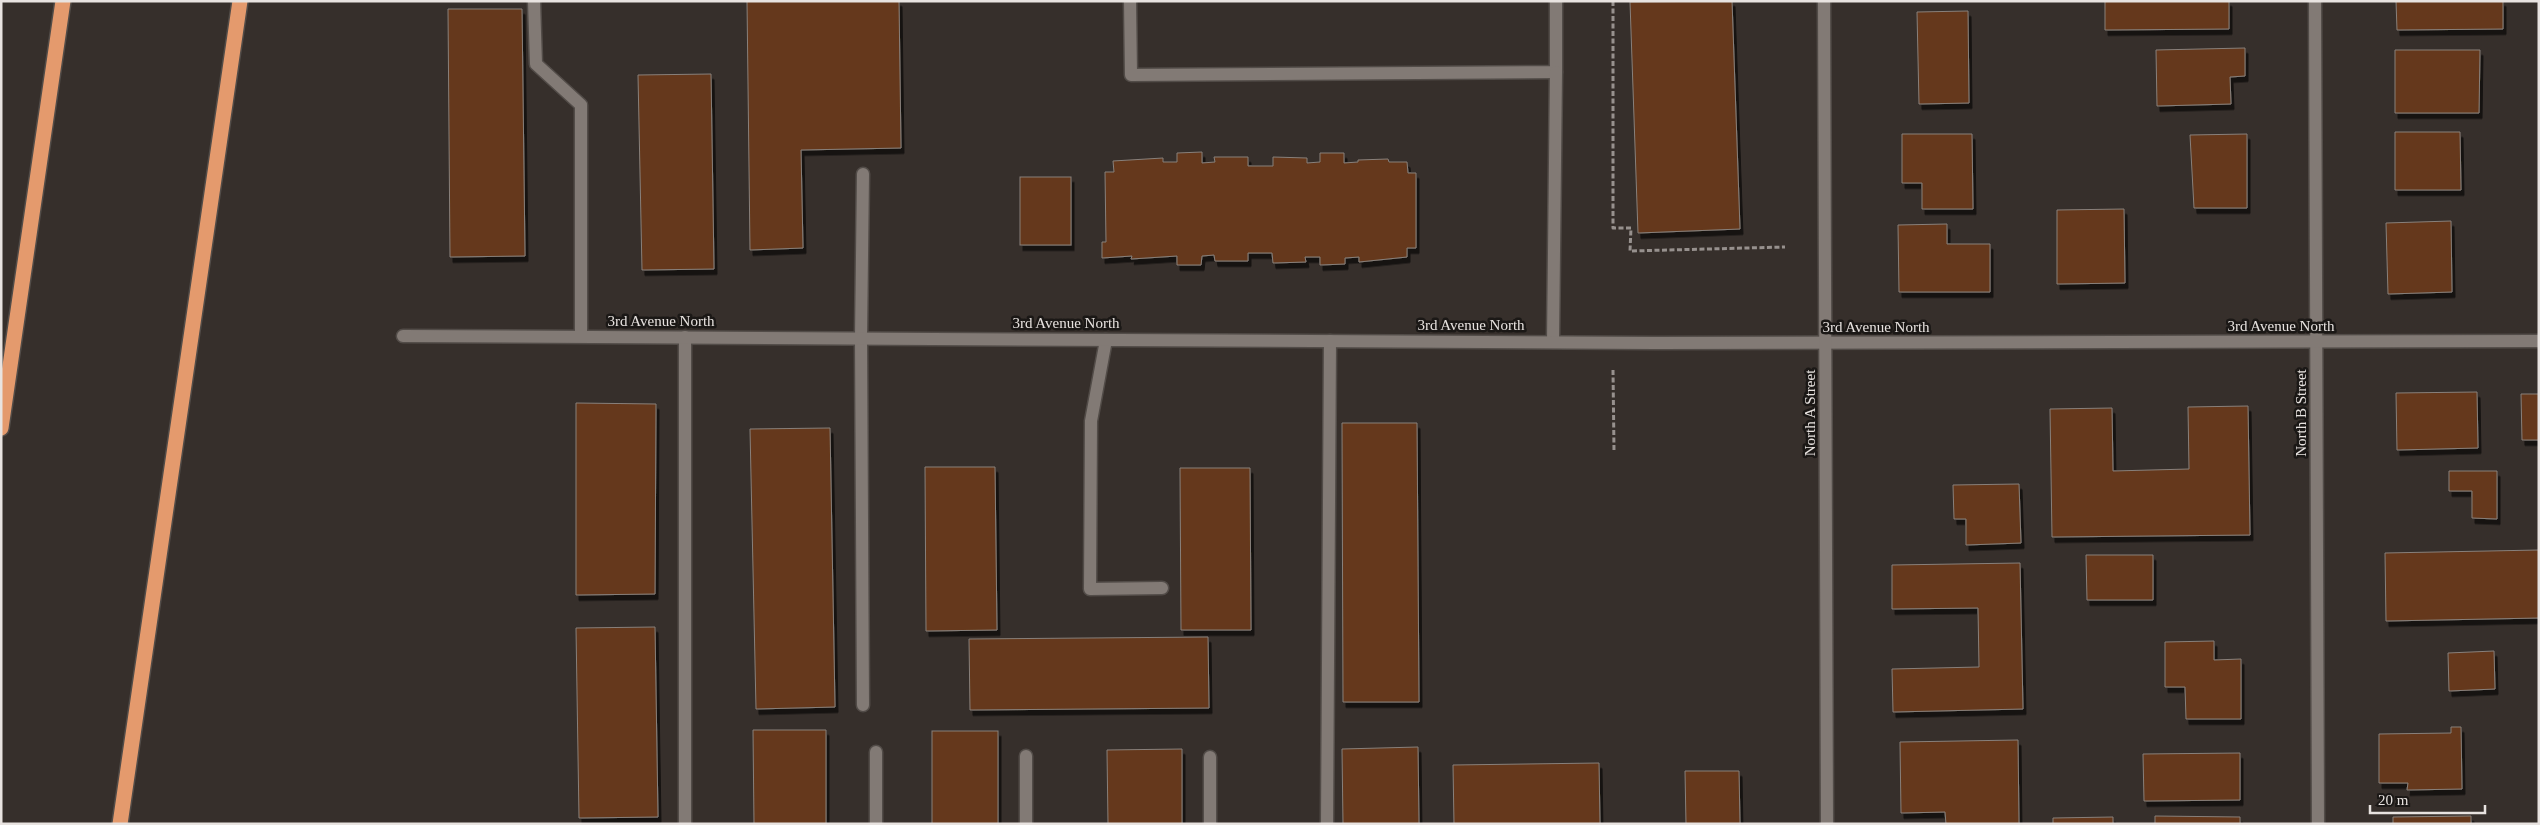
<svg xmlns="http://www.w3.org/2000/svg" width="2540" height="825" font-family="'Times New Roman',serif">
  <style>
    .building { fill: #65381a; stroke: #88807b; filter: url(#shadow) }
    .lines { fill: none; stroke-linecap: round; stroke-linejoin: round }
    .lane-casing { stroke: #524c48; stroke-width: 15 }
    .street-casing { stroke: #524c48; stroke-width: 15 }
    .secondary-casing { stroke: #524c48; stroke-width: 15 }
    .highway-casing { stroke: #524c48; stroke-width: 18 }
    .path { stroke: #97918e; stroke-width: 3; stroke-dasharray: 5 2.5; stroke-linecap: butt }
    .lane { stroke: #827a75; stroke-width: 12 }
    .street { stroke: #827a75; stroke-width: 12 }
    .secondary { stroke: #827a75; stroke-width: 12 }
    .highway { stroke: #e49a6d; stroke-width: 15 }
    .labels { text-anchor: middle; stroke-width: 5; stroke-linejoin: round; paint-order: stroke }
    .street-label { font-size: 15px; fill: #e8e3e0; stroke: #1b1816 }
  </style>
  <defs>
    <filter id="shadow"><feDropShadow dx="3" dy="5.5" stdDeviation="0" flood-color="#0009"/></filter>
  </defs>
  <rect width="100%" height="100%" fill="#362f2b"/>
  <!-- building -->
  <g class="building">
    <path d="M747,1H899L901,148L801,150L803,248L750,250Z"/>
    <path d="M1732,1L1740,229L1638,233L1630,2Z"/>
    <path d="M2105,1H2229V29L2105,30Z"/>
    <path d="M2396,1H2503V29L2397,30Z"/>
    <path d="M448,9H522L525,256L450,257Z"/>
    <path d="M1968,11L1969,103L1919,104L1917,12Z"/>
    <path d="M2245,48V76L2230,77L2231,104L2157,106L2156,50Z"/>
    <path d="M2395,50H2480L2479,113H2395Z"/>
    <path d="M711,74L714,269L642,270L638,75Z"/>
    <path d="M2395,132H2460L2461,190H2395Z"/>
    <path d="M1902,134H1972L1973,209H1922V183H1902Z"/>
    <path d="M2247,134V208H2194L2190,135Z"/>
    <path d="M1202,152V163L1215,162L1214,157H1248V166H1273V157L1307,158V163L1320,162V153H1344V163L1358,162V160L1388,159L1389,162H1407L1408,173H1416V248H1407V257L1359,262V257L1345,258V264L1320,265V257H1305L1306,262L1273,263L1272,253H1248V261H1215L1214,255L1202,256L1201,265H1177V256L1131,259L1132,256L1102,258V242H1106L1105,172H1114L1113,161L1163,158V162H1177V153Z"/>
    <rect x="1020" y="177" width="51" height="68"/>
    <path d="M2124,209L2125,283L2057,284V210Z"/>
    <path d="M2451,221L2452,292L2388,294L2386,223Z"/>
    <path d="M1947,224V244H1990V292H1899L1898,225Z"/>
    <path d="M2477,392L2478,448L2397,450L2396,393Z"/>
    <path d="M2521,394H2539V440H2522Z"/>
    <path d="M576,403L656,404L655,594L576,595Z"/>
    <path d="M2248,406L2250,535L2052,537L2050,409L2112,408L2113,471L2189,469L2188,407Z"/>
    <path d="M1342,423H1417L1419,702H1343Z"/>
    <path d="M830,428L835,707L756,709L750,429Z"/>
    <path d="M925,467H995L997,630L926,631Z"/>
    <path d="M1180,468H1250L1251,630H1181Z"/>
    <path d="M2449,471H2497V519L2472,518V491H2449Z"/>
    <path d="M2019,484L2021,543L1966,545V519H1954L1953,485Z"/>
    <path d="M2539,550V618L2386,621L2385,553Z"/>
    <path d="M2086,555H2153V600H2087Z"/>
    <path d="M2020,563L2023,709L1893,712L1892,669L1979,667L1978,608L1892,609V565Z"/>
    <path d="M655,627L658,817L579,818L576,628Z"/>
    <path d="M1208,637L1209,708L970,710L969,639Z"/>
    <path d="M2214,641V660L2241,659V719H2186L2185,687H2165V642Z"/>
    <path d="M2494,651L2495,689L2449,691L2448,653Z"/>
    <path d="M2451,727H2461L2462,789L2407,790L2408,783H2379V734L2451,733Z"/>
    <path d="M753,730H826V824H754Z"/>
    <rect x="932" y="731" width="66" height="93"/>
    <path d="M2018,740L2019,824H1946L1945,812L1901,813L1900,742Z"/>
    <path d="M1418,747L1419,824H1343L1342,749Z"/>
    <path d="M1182,749V824H1108L1107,750Z"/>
    <path d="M2240,753V800L2144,801L2143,754Z"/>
    <path d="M1599,763L1600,824H1454L1453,765Z"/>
    <path d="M1685,771H1739L1740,824H1686Z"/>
    <path d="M2155,816L2240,817V824H2155Z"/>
    <path d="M2471,816V824H2393V817Z"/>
    <path d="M2113,817V824H2053V818Z"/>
  </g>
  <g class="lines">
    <defs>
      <g id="lane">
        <path d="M534,1L536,64L581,105V336"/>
        <path d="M1130,1L1131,75L1556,72V1"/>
        <path d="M1106,340L1091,421L1090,589L1162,588"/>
        <path d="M1553,342L1556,72"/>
        <path d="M863,705L861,338L863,174"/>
        <path d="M876,752V824"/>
        <path d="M685,824V337"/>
        <path d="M1026,824V756"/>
        <path d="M1210,824V757"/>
        <path d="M1327,824L1330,341"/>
      </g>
      <g id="street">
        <path d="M2315,1L2318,824"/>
        <path d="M403,336L1655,343L2539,341"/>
      </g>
      <path id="secondary" d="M1824,1L1827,824"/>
      <g id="highway">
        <path d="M1,428L63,1"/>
        <path d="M120,824L240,1"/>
      </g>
    </defs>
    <!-- lane casing -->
    <use href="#lane" class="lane-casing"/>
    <!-- street casing -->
    <use href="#street" class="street-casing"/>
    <!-- secondary casing -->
    <use href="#secondary" class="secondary-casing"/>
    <!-- highway casing -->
    <use href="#highway" class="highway-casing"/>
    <!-- path -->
    <g class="path">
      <path d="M1613,1V228H1631L1630,251L1785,247"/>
      <path d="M1613,370L1614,451"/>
    </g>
    <!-- lane -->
    <use href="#lane" class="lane"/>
    <!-- street -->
    <use href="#street" class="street"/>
    <!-- secondary -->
    <use href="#secondary" class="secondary"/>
    <!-- highway -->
    <use href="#highway" class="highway"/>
  </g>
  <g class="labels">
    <!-- street labels -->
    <g class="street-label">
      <text x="661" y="326">3rd Avenue North</text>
      <text x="1066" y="328">3rd Avenue North</text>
      <text x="1471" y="330">3rd Avenue North</text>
      <text x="2281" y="331">3rd Avenue North</text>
      <text x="1876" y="332">3rd Avenue North</text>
      <text transform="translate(1810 413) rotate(-90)" y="5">North A Street</text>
      <text transform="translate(2301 413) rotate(-90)" y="5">North B Street</text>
    </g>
  </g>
  <!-- border -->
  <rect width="2540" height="825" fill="none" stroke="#e8e3e0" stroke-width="5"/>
  <!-- scale -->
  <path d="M2370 805v8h115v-8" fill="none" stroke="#e8e3e0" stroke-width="2.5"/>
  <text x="2378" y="805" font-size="15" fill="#e8e3e0" stroke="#1b1816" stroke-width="4" paint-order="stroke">20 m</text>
</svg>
